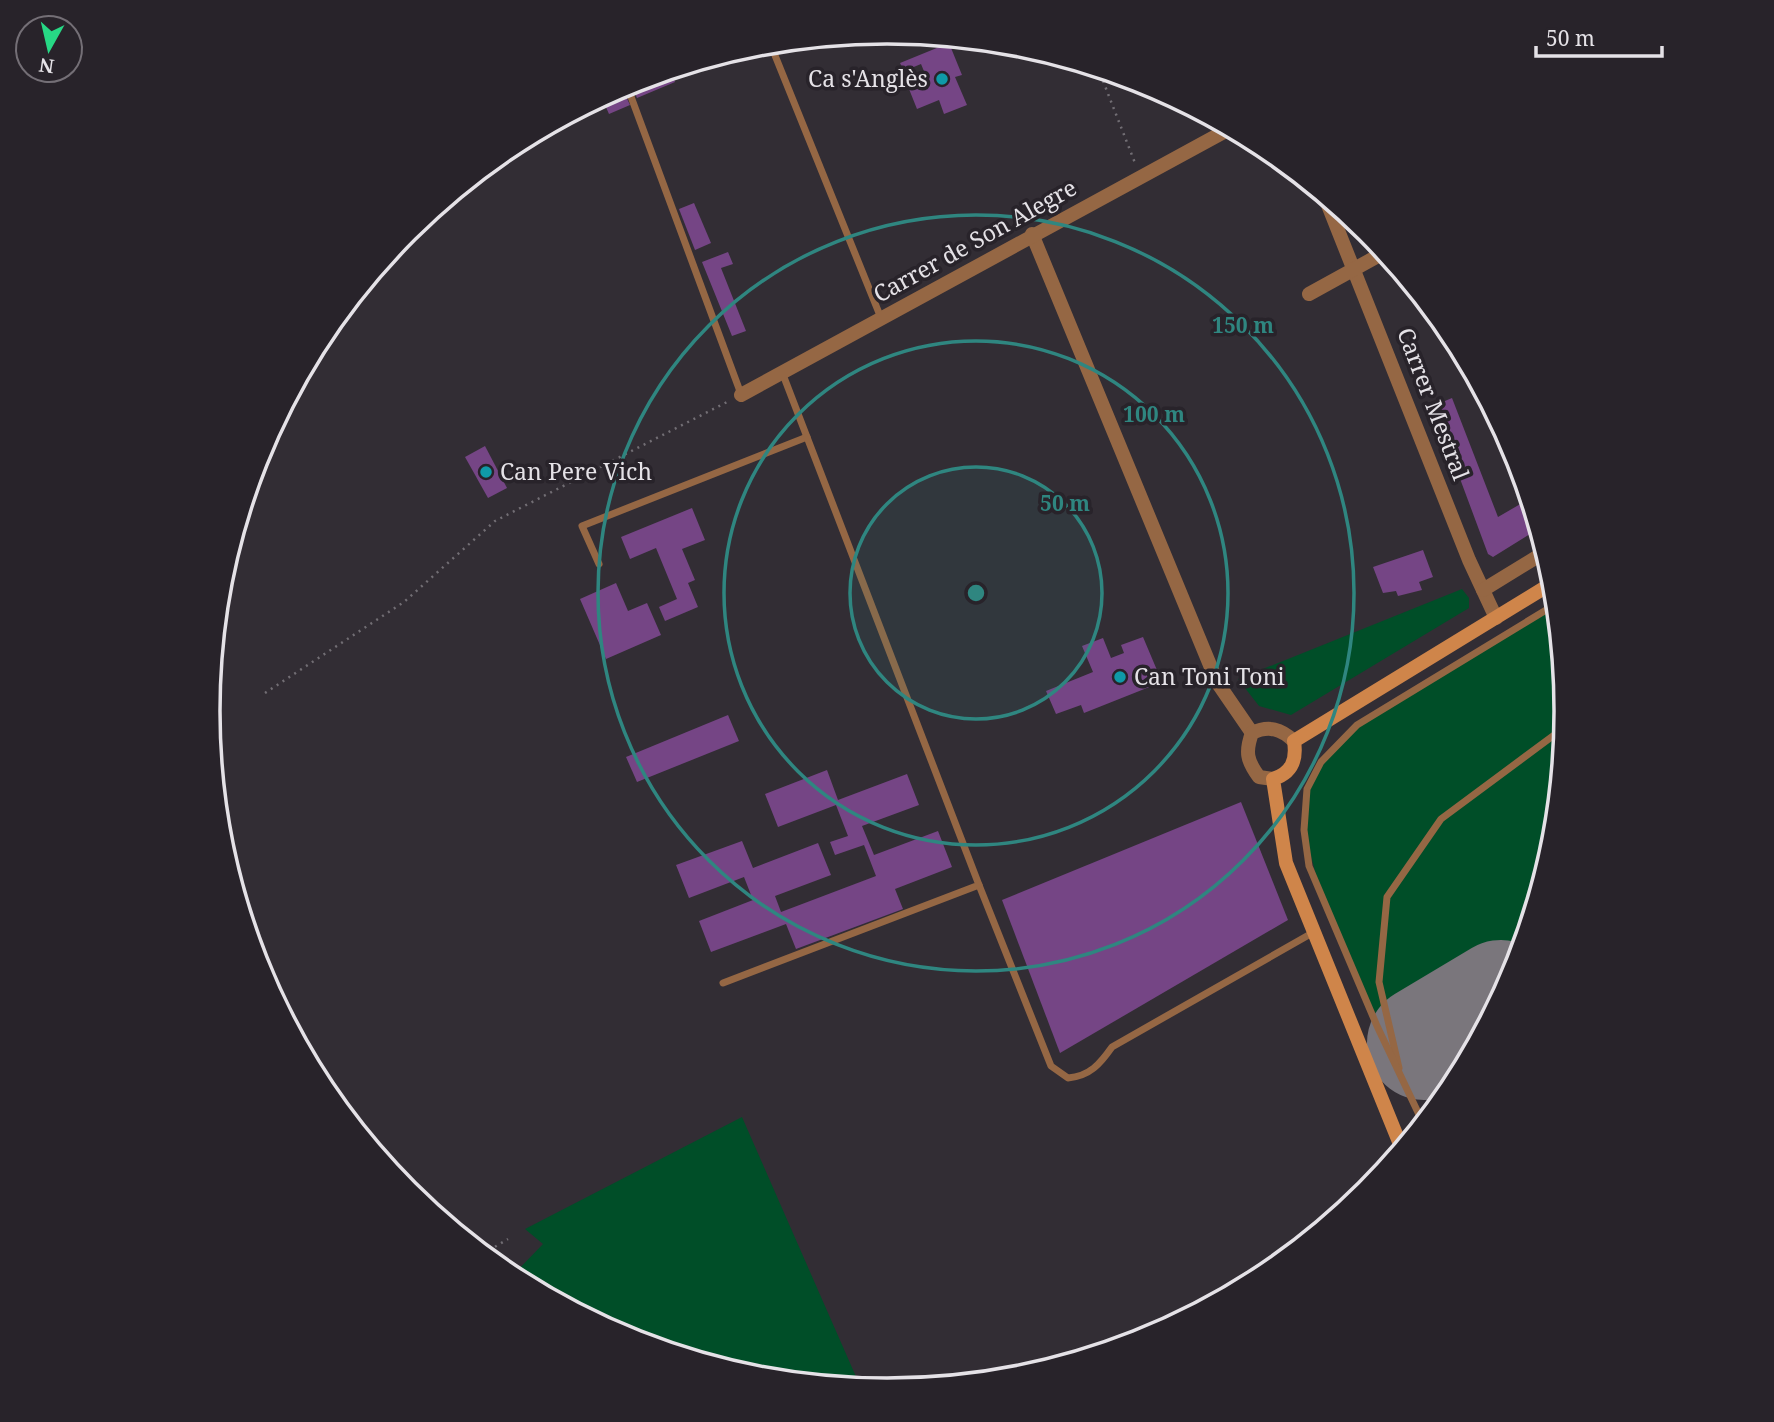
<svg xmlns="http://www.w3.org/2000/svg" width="1774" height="1422" font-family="'Noto Serif',serif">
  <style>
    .green { fill: #004e28 }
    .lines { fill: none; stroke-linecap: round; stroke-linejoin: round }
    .taxiway { stroke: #7a767c; stroke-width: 46 }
    .runway { stroke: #7a767c; stroke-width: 114 }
    .building { fill: #754585 }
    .path { stroke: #726e74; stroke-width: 2.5; stroke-dasharray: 2 5; stroke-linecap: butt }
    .lane { stroke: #956744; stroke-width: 7 }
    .street { stroke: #956744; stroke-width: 14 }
    .secondary { stroke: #cf854a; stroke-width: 14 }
    .ring { fill: none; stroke: #2f8680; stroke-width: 3.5 }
    .culture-dot { fill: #0f9aa8; stroke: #28232a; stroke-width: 2.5 }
    .labels { text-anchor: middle; stroke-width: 7; stroke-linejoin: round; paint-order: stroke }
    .poi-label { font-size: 23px; fill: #e5e2e7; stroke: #28232a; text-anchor: start }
    .street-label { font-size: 23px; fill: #e5e2e7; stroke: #28232a }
    .rim { fill: none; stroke: #e5e2e7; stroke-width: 3.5 }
    .centre { fill: #2f8680; stroke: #28232a; stroke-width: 3.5 }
    .ring-label { font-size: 21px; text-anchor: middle; font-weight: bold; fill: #2f8680; stroke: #28232a; stroke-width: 7; stroke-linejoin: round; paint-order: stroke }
  </style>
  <rect width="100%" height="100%" fill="#322d34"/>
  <!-- green -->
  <g class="green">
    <path d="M1462,589L1469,598V608L1291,715L1259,706L1238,679Z"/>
    <path d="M1556,604L1566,711L1553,844L1521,949L1385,1030L1352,971L1322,897L1304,830L1307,789L1321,762L1357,725Z"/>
    <path d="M742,1117L861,1388L754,1377L627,1339L511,1277L543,1244L525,1229Z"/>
  </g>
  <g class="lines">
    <!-- taxiway -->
    <path class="taxiway" d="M1461,1071C1430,1075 1411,1036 1435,1014C1453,998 1479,1005 1500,999"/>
    <!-- runway -->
    <path class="runway" d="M1424,1043L1501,997"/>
  </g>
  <!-- building -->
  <g class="building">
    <path d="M767,43L703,71L699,62L755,44Z"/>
    <path d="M949,43L962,75L955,77L967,105L944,114L939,100L917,109L909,89L928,81L921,64L904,71L900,63Z"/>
    <path d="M670,70L675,82L637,98L632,86Z"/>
    <path d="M621,86L630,105L609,114L605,105L565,123L562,118Z"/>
    <path d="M694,203L711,243L695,250L679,209Z"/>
    <path d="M728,252L733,264L721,268L746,331L732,336L702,262Z"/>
    <path d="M1452,398L1498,517L1529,499L1538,529L1493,557L1488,554L1433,406Z"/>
    <path d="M485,446L507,488L488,498L465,457Z"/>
    <path d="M692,508L705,540L682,549L695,580L688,583L698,607L665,621L659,607L677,599L656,548L630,559L621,537Z"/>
    <path d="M1423,550L1433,577L1419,582L1422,590L1398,596L1396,591L1383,593L1373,567Z"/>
    <path d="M616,583L628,611L647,603L661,635L606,659L580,599Z"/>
    <path d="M1143,637L1162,682L1084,713L1081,705L1056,714L1046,691L1093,672L1082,646L1103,638L1111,658L1124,653L1121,645Z"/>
    <path d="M728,715L739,741L637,782L626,757Z"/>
    <path d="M827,770L838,800L907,774L919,805L862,826L874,855L938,831L952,867L895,889L903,909L796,949L786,924L711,952L699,921L753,900L744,877L689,898L676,865L742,841L753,868L818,843L831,875L775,896L781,912L876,876L864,845L835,855L830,842L848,836L836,805L778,827L765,794Z"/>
    <path d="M1241,802L1288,920L1060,1053L1002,900Z"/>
  </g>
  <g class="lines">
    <!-- path -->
    <g class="path">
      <path d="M1098,68L1135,163"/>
      <path d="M265,693L404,602L495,521L729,401"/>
      <path d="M483,1254L508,1239"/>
    </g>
    <!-- lane -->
    <g class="lane">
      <path d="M770,43L881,318"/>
      <path d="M630,94L741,394"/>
      <path d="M599,564L582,526L807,437"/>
      <path d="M979,885L1051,1066L1068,1078C1090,1076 1100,1064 1112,1047L1314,932"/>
      <path d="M723,983L979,885L782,372"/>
      <path d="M1399,1068L1379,982L1387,897L1441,819L1565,727"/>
      <path d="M1423,1123L1377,1026L1309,866L1304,830L1307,789L1321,762L1357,725L1556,604"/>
    </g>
    <!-- street -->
    <g class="street">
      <path d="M1324,195L1469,560L1496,618"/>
      <path d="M1032,234L1217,682L1252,733"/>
      <path d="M1309,294L1385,252"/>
      <path d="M741,395L1231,128"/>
      <path d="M1483,590L1545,552"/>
      <path d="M1273,779L1259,777C1247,761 1245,752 1252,733C1269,725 1281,729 1294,741"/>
    </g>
    <!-- secondary -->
    <path class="secondary" d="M1402,1149L1286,863L1273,779C1292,773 1297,760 1294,741L1554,582"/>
  </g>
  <!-- distance rings -->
  <circle cx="976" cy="593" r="126" fill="#2f8680" fill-opacity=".12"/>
  <g class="ring">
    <circle cx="976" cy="593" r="126"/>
    <circle cx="976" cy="593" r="252"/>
    <circle cx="976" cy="593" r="378"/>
  </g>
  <!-- markers -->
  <g class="culture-dot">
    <circle cx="942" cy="79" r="7"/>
    <circle cx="486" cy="472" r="7"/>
    <circle cx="1120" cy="677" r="7"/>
  </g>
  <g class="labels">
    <!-- poi labels -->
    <g class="poi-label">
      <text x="928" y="87" text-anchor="end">Ca s'Anglès</text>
      <text x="500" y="480">Can Pere Vich</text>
      <text x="1134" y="685">Can Toni Toni</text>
    </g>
    <!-- street labels -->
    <g class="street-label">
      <text transform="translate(975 241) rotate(-29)" y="8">Carrer de Son Alegre</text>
      <text transform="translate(1433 404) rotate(69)" y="8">Carrer Mestral</text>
    </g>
  </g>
  <!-- crop -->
  <path d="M0 0H1774V1422H0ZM220 711a667 667 0 1 1 1334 0a667 667 0 1 1-1334 0Z" fill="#28232a" fill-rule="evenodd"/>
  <path class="rim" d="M220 711a667 667 0 1 1 1334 0a667 667 0 1 1-1334 0Z"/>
  <circle cx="976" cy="593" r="10" class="centre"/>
  <g class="ring-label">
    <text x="1243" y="333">150 m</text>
    <text x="1154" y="422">100 m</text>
    <text x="1065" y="511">50 m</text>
  </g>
  <!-- north arrow -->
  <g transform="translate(49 49) rotate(188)"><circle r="33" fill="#28232a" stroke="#746f76" stroke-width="2"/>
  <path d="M0-5L12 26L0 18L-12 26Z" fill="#27d885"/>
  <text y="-10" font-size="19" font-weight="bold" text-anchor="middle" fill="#e5e2e7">N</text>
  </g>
  <!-- scale -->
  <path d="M1536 46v10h126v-10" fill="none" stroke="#e5e2e7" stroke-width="3.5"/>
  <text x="1546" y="46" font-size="21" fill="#e5e2e7" stroke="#28232a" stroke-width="5" paint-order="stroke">50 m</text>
</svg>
